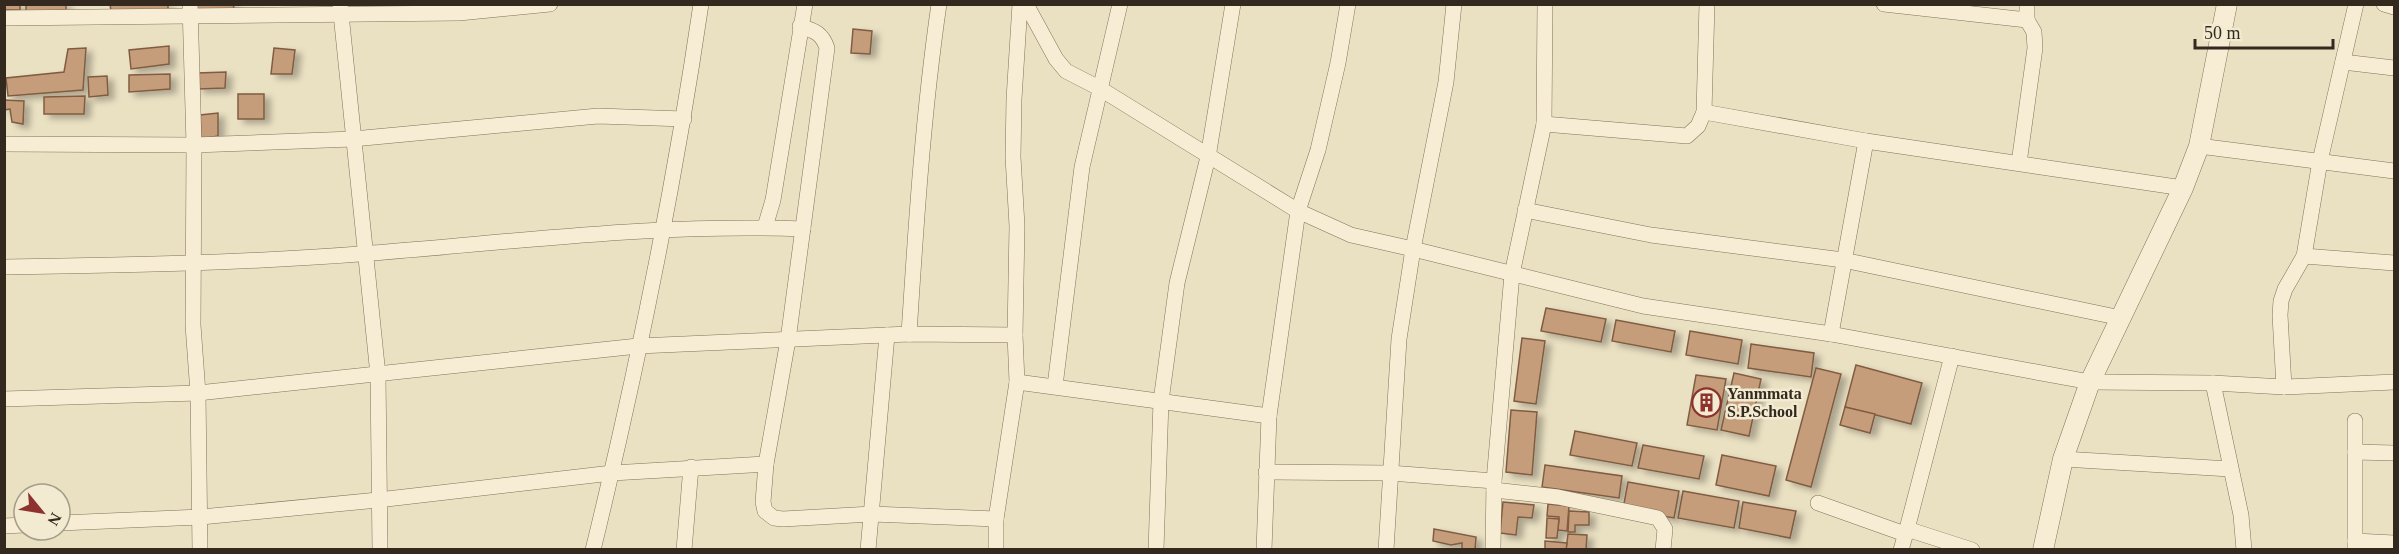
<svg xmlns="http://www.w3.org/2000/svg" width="2399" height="554" font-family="Georgia,serif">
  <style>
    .building { fill: #c69d7a; stroke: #805d42; stroke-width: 1.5; filter: url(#shadow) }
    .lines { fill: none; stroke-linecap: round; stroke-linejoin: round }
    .minor-casing { stroke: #83725a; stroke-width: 16 }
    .tertiary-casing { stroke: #83725a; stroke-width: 21 }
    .minor { stroke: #f6edd4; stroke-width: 15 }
    .tertiary { stroke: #f6edd4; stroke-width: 20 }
    .labels { text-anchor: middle; stroke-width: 5; stroke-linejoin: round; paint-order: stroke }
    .poi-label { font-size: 16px; font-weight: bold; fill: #34291e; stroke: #f2ead1; text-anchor: start }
  </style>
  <defs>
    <filter id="shadow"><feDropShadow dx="6" dy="4" stdDeviation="3" flood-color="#0004"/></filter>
  </defs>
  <rect width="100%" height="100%" fill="#eae0c2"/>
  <!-- building -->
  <g class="building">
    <rect x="4" y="4" width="16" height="6"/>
    <path d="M26,4H66V10L26,12Z"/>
    <path d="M110,4H168V10L111,11Z"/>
    <path d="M195,4H234L233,12H195Z"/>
    <path d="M853,29L872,31L870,54L851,53Z"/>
    <path d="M169,46V64L131,69L129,50Z"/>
    <path d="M86,48L83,90L8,96L6,78L64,72L68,49Z"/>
    <path d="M274,48L295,50L292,74H271Z"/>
    <path d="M226,72L225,88L198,89L197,73Z"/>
    <path d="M170,74V89L129,92V75Z"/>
    <path d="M107,76L108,95L89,97L88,77Z"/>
    <rect x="238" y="94" width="26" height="25"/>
    <path d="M85,96L84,114H44V97Z"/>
    <path d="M4,100L24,101L23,124L12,122L10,109L4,110Z"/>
    <path d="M218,113V136L201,139L200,115Z"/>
    <path d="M1546,308L1606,319L1601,342L1541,331Z"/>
    <path d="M1616,320L1675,331L1671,352L1612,341Z"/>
    <path d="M1690,331L1742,340L1738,364L1686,355Z"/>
    <path d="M1522,338L1545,341L1536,404L1514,401Z"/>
    <path d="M1751,344L1814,353L1811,377L1748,368Z"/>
    <path d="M1856,365L1922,383L1911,424L1845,407Z"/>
    <path d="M1816,368L1841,374L1811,487L1786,480Z"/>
    <path d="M1734,373L1761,379L1749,436L1721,430Z"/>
    <path d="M1696,375L1726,379L1717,430L1687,425Z"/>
    <path d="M1845,407L1875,414L1870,433L1840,425Z"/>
    <path d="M1511,410L1537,412L1532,475L1506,472Z"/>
    <path d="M1575,431L1637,443L1632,466L1570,455Z"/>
    <path d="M1643,445L1704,456L1699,479L1638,468Z"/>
    <path d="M1722,455L1776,466L1769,496L1716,485Z"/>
    <path d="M1545,465L1622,476L1619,498L1542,487Z"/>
    <path d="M1628,482L1679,491L1674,518L1623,509Z"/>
    <path d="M1683,491L1739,501L1734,528L1678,518Z"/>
    <path d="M1503,502L1534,505L1532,518L1518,517L1516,535L1500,533Z"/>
    <path d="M1743,502L1796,511L1790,538L1739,528Z"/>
    <path d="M1548,504L1569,506L1567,531L1558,530L1559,517L1547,516Z"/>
    <path d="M1569,511L1589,512V525H1575V532H1568Z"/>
    <path d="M1547,518L1559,519L1557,538H1546Z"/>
    <path d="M1434,529L1476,537L1475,550H1462V543L1451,545L1433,541Z"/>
    <path d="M1568,534L1587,535L1586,550H1566Z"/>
    <path d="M1545,541L1567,543L1566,550H1545Z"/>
  </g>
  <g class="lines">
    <defs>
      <g id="minor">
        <path d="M190,4L194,145L193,325L198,393L200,550"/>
        <path d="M340,4L378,375L380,550"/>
        <path d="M1026,4L1056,59L1066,71L1099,88L1298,211L1351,235L1413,249L1643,306L1831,334L2090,382L2213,383L2284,387L2394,382"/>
        <path d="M1884,4L2027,20V4"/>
        <path d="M2384,4L2394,7"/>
        <path d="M4,18L459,13L550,4"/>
        <path d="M800,26C815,31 822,33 827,48L788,340L766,464L763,502L765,511L774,518L783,519L872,514L996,519"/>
        <path d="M2343,62L2394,68"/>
        <path d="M1704,112L1866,141L2183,188"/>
        <path d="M1544,124L1687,136L1698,126L1704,112L1707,4"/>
        <path d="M4,144L194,145L353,139L598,116L684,119"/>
        <path d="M2199,146L2394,171"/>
        <path d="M2019,163L2035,48L2034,32L2027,20"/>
        <path d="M1525,210L1651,235L1843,260L2121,318"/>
        <path d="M765,227L773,200L805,4"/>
        <path d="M2304,256L2394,263"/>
        <path d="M4,267C127,265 250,263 372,253C515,242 659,223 803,229"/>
        <path d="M909,334C916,224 923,114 939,4"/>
        <path d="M1831,334L1866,141"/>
        <path d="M1017,382L1269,416"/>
        <path d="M2213,383L2241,515L2244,550"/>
        <path d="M1055,386L1082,167L1120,4"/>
        <path d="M2284,387L2280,315L2281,301L2285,289L2304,256L2320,161L2356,4"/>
        <path d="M4,399L198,393L638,346L909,334L1015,335"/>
        <path d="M2355,452L2394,453"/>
        <path d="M2063,459L2230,469"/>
        <path d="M1266,472L1390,473L1494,481"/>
        <path d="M1494,490L1558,497L1658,518L1665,529L1663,550"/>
        <path d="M1818,503L1905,534"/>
        <path d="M60,523L201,517L378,500L612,473L766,464"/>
        <path d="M4,526L24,525"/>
        <path d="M1907,529L1952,356"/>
        <path d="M2355,541L2394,543"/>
        <path d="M593,550C637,370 674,188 701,4"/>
        <path d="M684,550L691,467"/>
        <path d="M868,550L887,335"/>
        <path d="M996,550V519L1017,382L1015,335L1017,226L1013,157L1014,99L1020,4"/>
        <path d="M1156,550L1161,401L1177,283L1208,157L1233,4"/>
        <path d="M1264,550L1269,416L1298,211L1318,150L1338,63L1348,4"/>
        <path d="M1386,550L1399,339L1413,249L1446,82L1454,4"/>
        <path d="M1493,550L1494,481L1512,274L1544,124L1545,4"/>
        <path d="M1901,550L1907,529L1972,550"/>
        <path d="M2355,550V421"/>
      </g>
      <path id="tertiary" d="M2043,550L2063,459L2090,382L2183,188L2199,146L2227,4"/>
    </defs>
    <!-- minor casing -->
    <use href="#minor" class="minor-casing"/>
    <!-- tertiary casing -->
    <use href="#tertiary" class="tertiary-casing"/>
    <!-- minor -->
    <use href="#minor" class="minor"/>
    <!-- tertiary -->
    <use href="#tertiary" class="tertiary"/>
  </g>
  <!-- icons -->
  <defs>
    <symbol id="building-ring" viewBox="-11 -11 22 22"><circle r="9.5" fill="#f2ead1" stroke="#8d322f" stroke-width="1.5"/><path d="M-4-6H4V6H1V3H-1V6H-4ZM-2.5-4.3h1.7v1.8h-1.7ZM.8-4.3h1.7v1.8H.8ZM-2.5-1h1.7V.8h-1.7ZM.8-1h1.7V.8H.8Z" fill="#8d322f"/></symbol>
  </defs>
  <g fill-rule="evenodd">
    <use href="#building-ring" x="1690" y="386" width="33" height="33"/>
  </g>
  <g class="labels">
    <!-- poi labels -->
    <g class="poi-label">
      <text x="1727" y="399">Yanmmata<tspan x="1727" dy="18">S.P.School</tspan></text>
    </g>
  </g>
  <!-- border -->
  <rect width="2399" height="554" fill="none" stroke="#34291e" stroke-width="12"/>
  <!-- north arrow -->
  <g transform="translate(42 512) rotate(120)"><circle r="28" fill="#f2ead1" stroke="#a69d89" stroke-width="1.5"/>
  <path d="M0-4.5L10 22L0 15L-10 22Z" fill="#8d322f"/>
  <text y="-9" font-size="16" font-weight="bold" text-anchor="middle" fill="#34291e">N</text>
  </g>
  <!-- scale -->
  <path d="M2195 39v9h138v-9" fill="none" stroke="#34291e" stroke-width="3"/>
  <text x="2204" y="39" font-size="18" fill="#34291e" stroke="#f2ead1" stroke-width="4.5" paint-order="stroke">50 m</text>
</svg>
